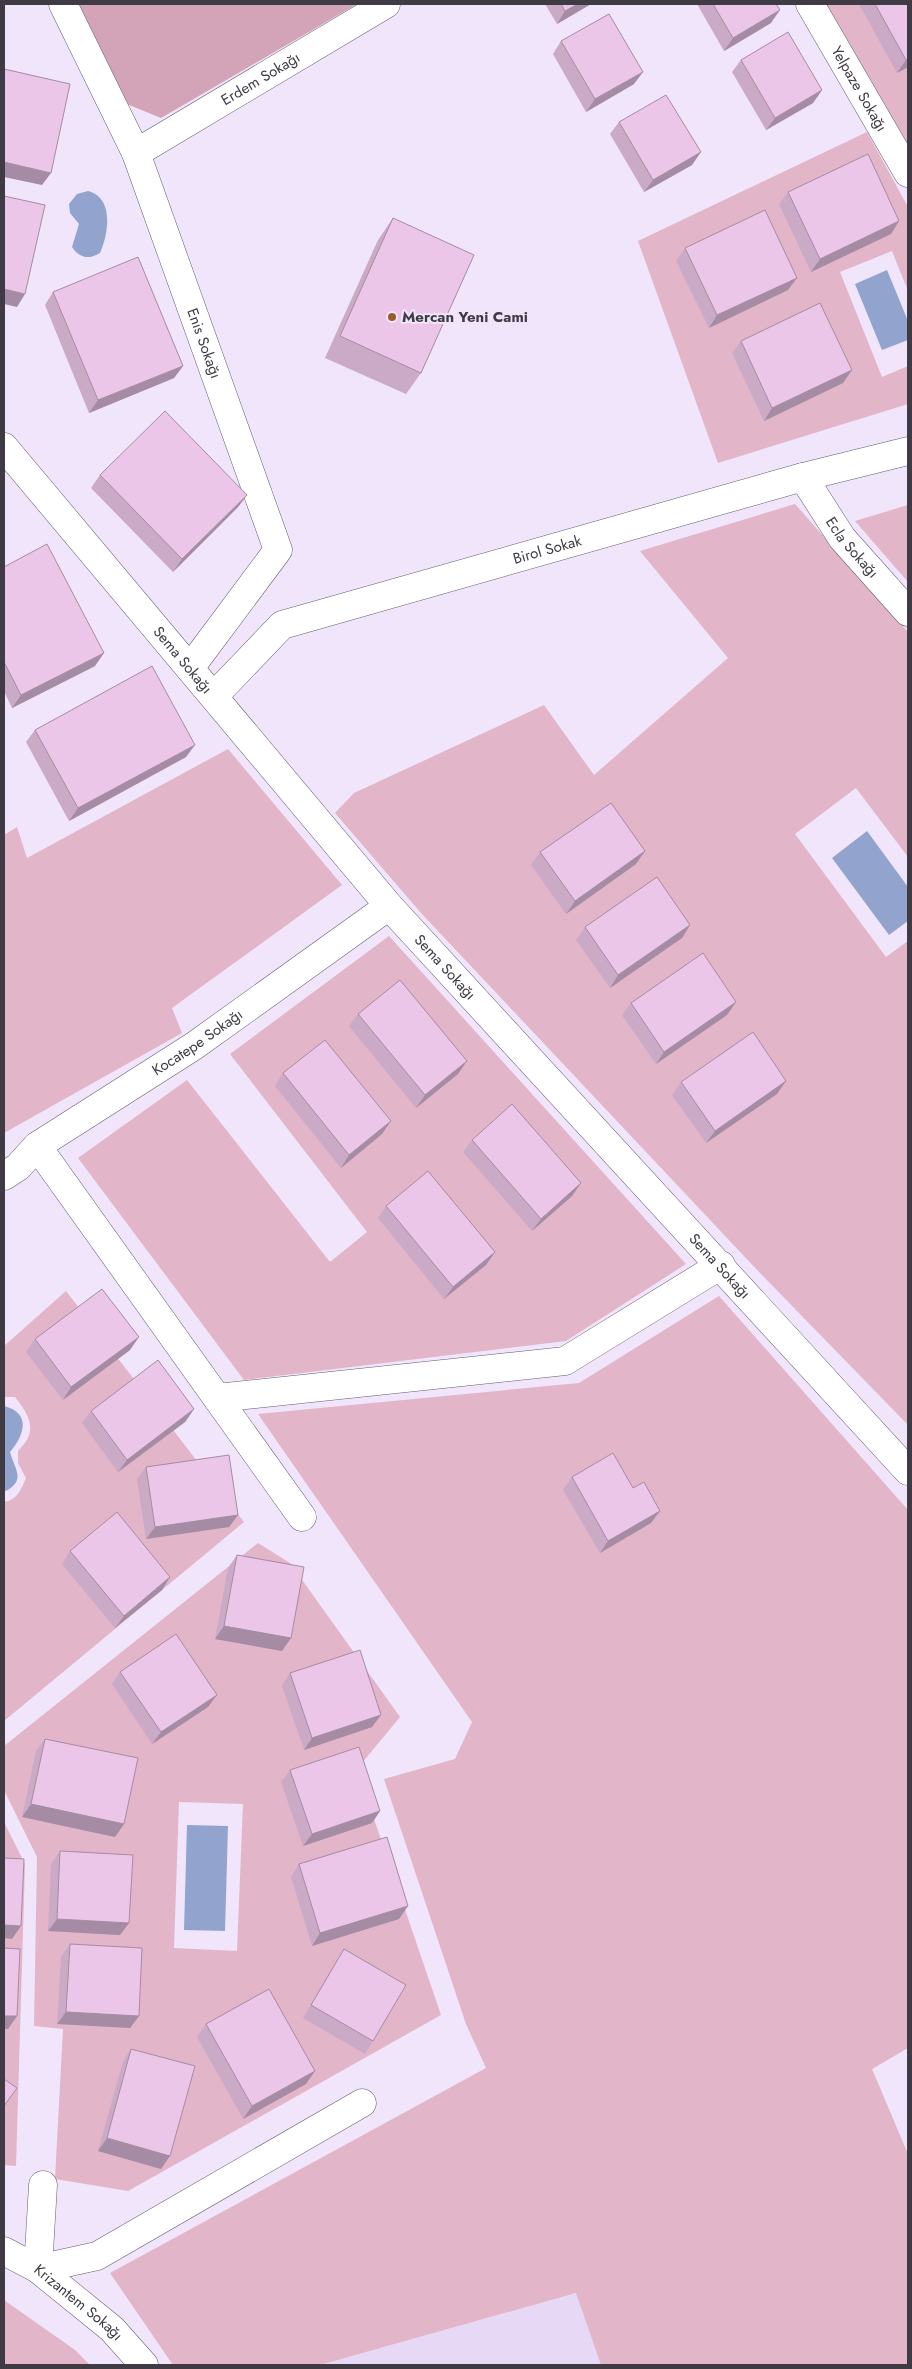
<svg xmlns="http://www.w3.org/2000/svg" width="912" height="2369" font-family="Jost,sans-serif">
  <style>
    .built { fill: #e7d9f5 }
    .green { fill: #e2b5c8; fill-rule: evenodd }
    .forest { fill: #d3a3b8 }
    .water { fill: #92a4cd }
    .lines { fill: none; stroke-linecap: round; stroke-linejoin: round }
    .street-casing { stroke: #655c6f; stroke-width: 29 }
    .street { stroke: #fff; stroke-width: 28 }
    .wall { fill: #cbaac8 }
    .shaded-wall { fill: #a58ba3 }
    .building { fill: #ecc6e9; stroke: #a58ba3 }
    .poi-dot { fill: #9f5c2b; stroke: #f0e5fb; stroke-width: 2 }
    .labels { text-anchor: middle; stroke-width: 4; stroke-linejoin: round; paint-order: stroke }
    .street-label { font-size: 15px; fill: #3f3a43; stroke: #f0e5fb }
    .poi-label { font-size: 15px; font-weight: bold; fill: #3f3a43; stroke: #f0e5fb; text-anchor: start }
  </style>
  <rect width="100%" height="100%" fill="#f0e5fb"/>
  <!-- built -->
  <path class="built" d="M577,2293L601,2365H320Z"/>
  <!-- green -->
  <g class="green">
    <path d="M825,4H908V149Z"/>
    <path d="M867,132L908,207V291L892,251L840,272L882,377L908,366V404L718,463L638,241Z"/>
    <path d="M795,504L908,632V857L856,788L795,834L886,957L908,941V1425L760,1273L421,913L335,813L354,793L544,705L594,775L728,658L640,551Z"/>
    <path d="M908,505V582L855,521Z"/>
    <path d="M228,749L342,885L172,1008L182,1033L4,1133V835L17,827L27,858Z"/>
    <path d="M389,936L686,1264L566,1341L244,1380L78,1158L187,1080L330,1262L367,1232L230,1054Z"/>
    <path d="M66,1291L244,1522L4,1721V1502C17,1500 21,1490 26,1478L18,1463V1451C38,1432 31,1417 15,1397H4V1346Z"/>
    <path d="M719,1296L908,1510V2048L872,2069L908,2154V2365H601L576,2293L320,2365H173L110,2273L486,2068L466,2024L384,1779L455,1759L472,1722L258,1414L579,1383Z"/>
    <path d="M258,1543L290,1563L400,1717L357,1769L441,2015L128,2191L55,2179L63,2029L34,2026L37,1857L4,1790V1746ZM179,1802L243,1804L237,1951L174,1948Z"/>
    <path d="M4,1822L25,1864L16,2166L4,2165Z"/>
    <path d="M4,2300L75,2350L90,2365H4Z"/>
  </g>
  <!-- forest -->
  <path class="forest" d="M79,4H357L161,118L127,104Z"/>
  <!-- water -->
  <g class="water">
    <path d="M88,191C115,198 108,235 100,253C89,260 79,258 72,247L79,224L70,213L69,204L77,194Z"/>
    <path d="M887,270L908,321V340L882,350L855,284Z"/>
    <path d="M867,831L908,887V921L889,935L832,858Z"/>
    <path d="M4,1406C32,1413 24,1436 10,1452C15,1470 26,1480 6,1491L4,1490Z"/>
    <path d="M187,1825L228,1826L225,1931L184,1930Z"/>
  </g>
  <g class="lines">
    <defs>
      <g id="street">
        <path id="s1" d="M63,4L136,153L278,550L190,668"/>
        <path id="s2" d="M810,4L908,173"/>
        <path id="s3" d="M136,153L386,4"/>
        <path id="s4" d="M4,447L389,906L908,1471"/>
        <path id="s5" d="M803,477L842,538L908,612"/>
        <path id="s6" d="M214,696L282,625L803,477L908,451"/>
        <path d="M37,1146L217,1398L565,1361L721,1265"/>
        <path id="s7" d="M4,1176L18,1167L37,1146L194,1046L389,906"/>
        <path d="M217,1398L302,1517"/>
        <path d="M43,2185L38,2269L97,2256L362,2103"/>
        <path id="s8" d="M4,2251L38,2269L112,2329L144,2365"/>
      </g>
    </defs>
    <!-- street casing -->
    <use href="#street" class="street-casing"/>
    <!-- street -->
    <use href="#street" class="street"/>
  </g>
  <!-- wall -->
  <g class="wall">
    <path d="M545,4H591L557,24Z"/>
    <path d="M697,4H776L771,23L724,51Z"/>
    <path d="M859,4H908V67L897,73Z"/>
    <path d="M561,41L634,84L586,112L553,54Z"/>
    <path d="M741,60L822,90L813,103L766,130L732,72Z"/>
    <path d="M619,122L692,165L644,192L610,134Z"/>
    <path d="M788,192L899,221L891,234L811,272L779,204Z"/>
    <path d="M393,218L421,373L406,394L325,358L378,240Z"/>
    <path d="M685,248L788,290L709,328L676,261Z"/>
    <path d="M53,292L183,366L174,378L89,413L45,305Z"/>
    <path d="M741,341L852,370L843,383L764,421L732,353Z"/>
    <path d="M100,475L247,495L238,507L173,572L91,488Z"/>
    <path d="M4,567L95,666L12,708L4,691Z"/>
    <path d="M35,730L186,757L69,821L26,742Z"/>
    <path d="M540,852L636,864L566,914L531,865Z"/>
    <path d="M690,925L682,938L610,988L576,940L585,927Z"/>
    <path d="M631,1003L727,1015L656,1064L622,1015Z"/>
    <path d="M358,1014L458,1074L416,1108L349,1026Z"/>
    <path d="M283,1073L382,1134L341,1168L275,1086Z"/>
    <path d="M681,1082L777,1094L706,1143L672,1095Z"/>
    <path d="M472,1140L581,1183L572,1196L532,1231L463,1152Z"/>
    <path d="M386,1206L495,1252L486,1265L444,1299L378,1218Z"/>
    <path d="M35,1339L130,1350L63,1400L26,1352Z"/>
    <path d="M194,1409L185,1422L118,1472L82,1423L91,1411Z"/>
    <path d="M146,1467L238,1515L229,1527L146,1539L137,1479Z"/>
    <path d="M572,1477L651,1523L600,1553L563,1490Z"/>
    <path d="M70,1551L170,1577L162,1590L115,1628L62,1564Z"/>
    <path d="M237,1555L282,1651L215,1639L228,1568Z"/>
    <path d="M120,1672L208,1707L152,1744L112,1684Z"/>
    <path d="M290,1673L372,1727L304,1750L282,1686Z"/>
    <path d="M45,1739L124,1824L115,1837L22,1817L36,1751Z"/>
    <path d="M290,1770L380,1811L372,1823L303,1846L281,1782Z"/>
    <path d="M60,1851L120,1935L48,1931L51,1864Z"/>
    <path d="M299,1864L399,1919L312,1946L291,1877Z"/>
    <path d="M70,1944L139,2016L130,2028L57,2024L61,1957Z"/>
    <path d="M344,1949L373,2041L365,2054L303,2018L336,1962Z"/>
    <path d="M206,2024L306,2084L243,2119L197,2037Z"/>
    <path d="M131,2049L161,2169L98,2151L123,2062Z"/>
  </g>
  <!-- shaded-wall -->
  <g class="shaded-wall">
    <path d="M578,4H591L557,24L565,11Z"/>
    <path d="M780,10L771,23L724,51L733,38Z"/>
    <path d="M908,59V67L897,73L906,60Z"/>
    <path d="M643,72L634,84L586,112L595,99Z"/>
    <path d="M822,90L813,103L766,130L775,118Z"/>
    <path d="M701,152L692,165L644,192L653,180Z"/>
    <path d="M4,162L51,173L42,185L4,177Z"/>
    <path d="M899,221L891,234L811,272L820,259Z"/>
    <path d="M797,278L788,290L709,328L717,315Z"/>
    <path d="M4,289L25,294L17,307L4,304Z"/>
    <path d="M183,366L174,378L89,413L98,400Z"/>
    <path d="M852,370L843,383L764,421L772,408Z"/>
    <path d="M247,495L238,507L173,572L182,559Z"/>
    <path d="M104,653L95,666L12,708L21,695Z"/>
    <path d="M195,745L186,757L69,821L78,808Z"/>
    <path d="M645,851L636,864L566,914L575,901Z"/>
    <path d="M690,925L682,938L610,988L618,975Z"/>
    <path d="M736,1002L727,1015L656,1064L664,1052Z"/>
    <path d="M467,1061L458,1074L416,1108L425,1095Z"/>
    <path d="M786,1081L777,1094L706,1143L715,1131Z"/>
    <path d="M391,1121L382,1134L341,1168L349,1155Z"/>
    <path d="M581,1183L572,1196L532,1231L541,1219Z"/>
    <path d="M495,1252L486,1265L444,1299L453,1287Z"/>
    <path d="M139,1337L130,1350L63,1400L71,1387Z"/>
    <path d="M194,1409L185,1422L118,1472L127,1460Z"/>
    <path d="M660,1511L651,1523L600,1553L608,1541Z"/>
    <path d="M238,1515L229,1527L146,1539L155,1527Z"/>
    <path d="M170,1577L162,1590L115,1628L124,1616Z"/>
    <path d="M224,1626L291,1638L282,1651L215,1639Z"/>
    <path d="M217,1695L208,1707L152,1744L161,1732Z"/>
    <path d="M381,1715L372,1727L304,1750L312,1738Z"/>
    <path d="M31,1804L124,1824L115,1837L22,1817Z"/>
    <path d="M380,1811L372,1823L303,1846L312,1834Z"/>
    <path d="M408,1906L399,1919L312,1946L320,1933Z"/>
    <path d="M57,1919L129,1923L120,1935L48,1931Z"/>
    <path d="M4,1925L21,1926L12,1939L4,1938Z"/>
    <path d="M66,2012L139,2016L130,2028L57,2024Z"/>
    <path d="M4,2016H17L8,2029H4Z"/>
    <path d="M315,2071L306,2084L243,2119L252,2106Z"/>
    <path d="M107,2138L170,2156L161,2169L98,2151Z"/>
  </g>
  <!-- building -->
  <g class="building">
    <path d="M561,4H578L565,11Z"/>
    <path d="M713,4H776L780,10L733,38Z"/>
    <path d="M875,4H908V59L906,60Z"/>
    <path d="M609,14L643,72L595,99L561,41Z"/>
    <path d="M788,32L822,90L775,118L741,60Z"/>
    <path d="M4,69L70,84L51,173L4,162Z"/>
    <path d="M666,95L701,152L653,180L619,122Z"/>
    <path d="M868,154L899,221L820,259L788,192Z"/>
    <path d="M4,196L45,205L25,294L4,289Z"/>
    <path d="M765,210L797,278L717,315L685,248Z"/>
    <path d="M393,218L474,255L421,373L340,336Z"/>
    <path d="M138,257L183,366L98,400L53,292Z"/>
    <path d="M820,303L852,370L772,408L741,341Z"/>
    <path d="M165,411L247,495L182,559L100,475Z"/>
    <path d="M47,544L104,653L21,695L4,662V567Z"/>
    <path d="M152,666L195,745L78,808L35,730Z"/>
    <path d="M611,803L645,851L575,901L540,852Z"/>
    <path d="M657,877L690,925L618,975L585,927Z"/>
    <path d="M703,953L736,1002L664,1052L631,1003Z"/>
    <path d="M400,980L467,1061L425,1095L358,1014Z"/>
    <path d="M753,1032L786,1081L715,1131L681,1082Z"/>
    <path d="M325,1040L391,1121L349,1155L283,1073Z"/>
    <path d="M512,1104L581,1183L541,1219L472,1140Z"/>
    <path d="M428,1171L495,1252L453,1287L386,1206Z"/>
    <path d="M102,1289L139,1337L71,1387L35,1339Z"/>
    <path d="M158,1360L194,1409L127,1460L91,1411Z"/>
    <path d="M613,1453L633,1488L644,1482L660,1511L608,1541L572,1477Z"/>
    <path d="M229,1455L238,1515L155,1527L146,1467Z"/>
    <path d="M117,1512L170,1577L124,1616L70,1551Z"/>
    <path d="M237,1555L304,1567L291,1638L224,1626Z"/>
    <path d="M176,1634L217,1695L161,1732L120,1672Z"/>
    <path d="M360,1650L381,1715L312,1738L290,1673Z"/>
    <path d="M45,1739L138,1758L124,1824L31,1804Z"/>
    <path d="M359,1747L380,1811L312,1834L290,1770Z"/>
    <path d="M387,1837L408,1906L320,1933L299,1864Z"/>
    <path d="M60,1851L133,1855L129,1923L57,1919Z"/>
    <path d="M4,1858L24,1859L21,1926L4,1925Z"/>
    <path d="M70,1944L142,1948L139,2016L66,2012Z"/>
    <path d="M4,1948L20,1949L17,2016H4Z"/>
    <path d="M344,1949L406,1985L373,2041L311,2005Z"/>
    <path d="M269,1989L315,2071L252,2106L206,2024Z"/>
    <path d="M131,2049L195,2066L170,2156L107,2138Z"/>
    <path d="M4,2079L17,2088L4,2106Z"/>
  </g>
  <!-- markers -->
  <circle class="poi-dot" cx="392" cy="317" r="5"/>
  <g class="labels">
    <!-- street labels -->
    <g class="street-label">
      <text dy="5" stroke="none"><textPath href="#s3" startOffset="145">Erdem Sokağı</textPath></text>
      <text dy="5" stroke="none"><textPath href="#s2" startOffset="98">Yelpaze Sokağı</textPath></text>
      <text dy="5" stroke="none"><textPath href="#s1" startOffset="368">Enis Sokağı</textPath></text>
      <text dy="5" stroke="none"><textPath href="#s5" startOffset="86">Ecla Sokağı</textPath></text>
      <text dy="5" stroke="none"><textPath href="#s6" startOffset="374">Birol Sokak</textPath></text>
      <text dy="5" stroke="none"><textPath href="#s4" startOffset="278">Sema Sokağı</textPath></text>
      <text dy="5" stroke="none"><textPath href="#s4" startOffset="682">Sema Sokağı</textPath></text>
      <text dy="5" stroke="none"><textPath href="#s7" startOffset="236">Kocatepe Sokağı</textPath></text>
      <text dy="5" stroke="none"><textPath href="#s4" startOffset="1088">Sema Sokağı</textPath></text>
      <text dy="5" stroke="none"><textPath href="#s8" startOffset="91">Krizantem Sokağı</textPath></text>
    </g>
    <!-- poi labels -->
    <g class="poi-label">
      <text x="402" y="322">Mercan Yeni Cami</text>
    </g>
  </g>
  <!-- border -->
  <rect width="912" height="2369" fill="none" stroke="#3f3a43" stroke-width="10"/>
</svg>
